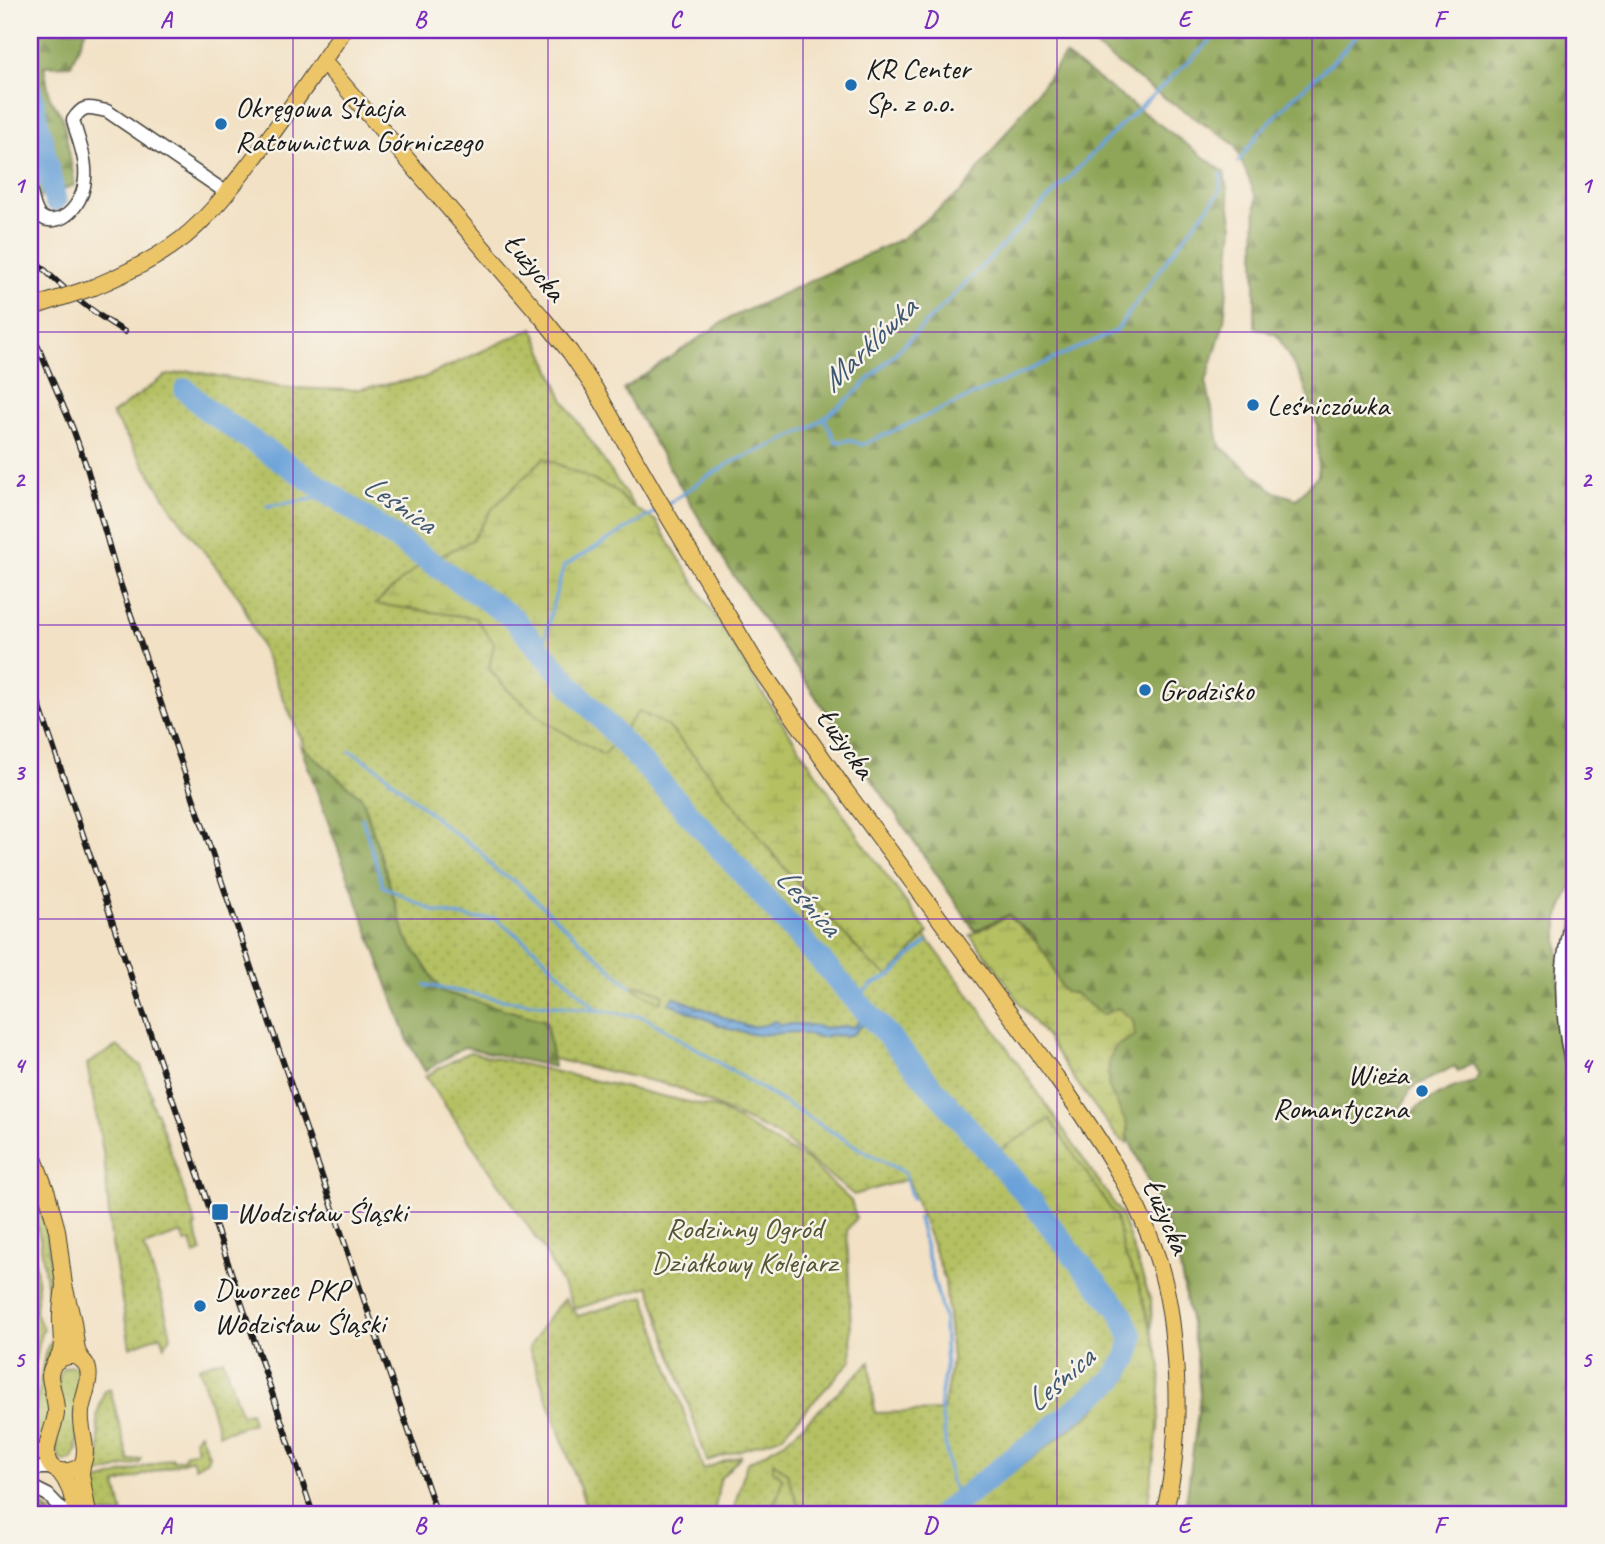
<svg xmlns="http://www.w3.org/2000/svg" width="1605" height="1544" font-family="Caveat,sans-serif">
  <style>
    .grass { fill: url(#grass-dots); stroke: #686e3f; stroke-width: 2 }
    .forest { fill: url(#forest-firs); stroke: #56613a; stroke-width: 2; fill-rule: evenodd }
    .wetland { fill: url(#wetland-marsh); stroke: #686e3f; stroke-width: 2 }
    .water { fill: url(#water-waves); stroke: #435f7a; stroke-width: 2 }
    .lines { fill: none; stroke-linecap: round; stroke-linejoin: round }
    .stream { stroke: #6aa2d9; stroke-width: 3.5 }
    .river { stroke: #6aa2d9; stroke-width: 23 }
    .minor-casing { stroke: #3c3a35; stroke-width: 15 }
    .major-casing { stroke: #3c3a35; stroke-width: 18 }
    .minor { stroke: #fff; stroke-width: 12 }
    .major { stroke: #edc569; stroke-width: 16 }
    .rail-casing { stroke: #1c1c1c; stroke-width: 6 }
    .rail { stroke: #f7f3e8; stroke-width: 3.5; stroke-dasharray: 10; stroke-linecap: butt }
    .major-bridge-casing { stroke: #3c3a35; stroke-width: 18; stroke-linecap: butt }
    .major-bridge { stroke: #edc569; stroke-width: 16 }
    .grid { fill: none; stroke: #7b2cbf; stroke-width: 2; stroke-opacity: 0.55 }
    .poi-dot { fill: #1f6fb2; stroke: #f7f3e8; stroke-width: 2.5 }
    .labels { text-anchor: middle; stroke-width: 5; stroke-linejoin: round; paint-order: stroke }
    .poi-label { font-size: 30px; fill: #1c1c1c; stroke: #f7f3e8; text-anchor: start }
    .street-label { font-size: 30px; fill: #1c1c1c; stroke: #f7f3e8 }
    .park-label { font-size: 30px; fill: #515534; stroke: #f7f3e8 }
    .water-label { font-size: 32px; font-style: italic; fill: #3f5871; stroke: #f7f3e8 }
    .neatline { fill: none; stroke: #7b2cbf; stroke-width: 2.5 }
    .grid-label { font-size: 23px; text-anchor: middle; font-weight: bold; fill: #7b2cbf }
  </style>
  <defs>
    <pattern id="grass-dots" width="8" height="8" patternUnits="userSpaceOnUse" patternTransform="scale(1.75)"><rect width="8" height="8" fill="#b4c062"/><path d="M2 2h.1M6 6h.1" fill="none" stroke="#9aa454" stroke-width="1.8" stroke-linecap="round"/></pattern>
    <pattern id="forest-firs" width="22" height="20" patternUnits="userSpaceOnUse" patternTransform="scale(1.75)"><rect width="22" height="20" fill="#8fa658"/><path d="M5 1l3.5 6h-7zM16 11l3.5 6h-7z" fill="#748648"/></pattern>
    <pattern id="wetland-marsh" width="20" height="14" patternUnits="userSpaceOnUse" patternTransform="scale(1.75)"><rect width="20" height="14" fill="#b4c062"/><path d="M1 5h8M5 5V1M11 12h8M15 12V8" fill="none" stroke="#9aa454"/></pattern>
    <pattern id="water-waves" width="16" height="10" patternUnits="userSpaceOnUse" patternTransform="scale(1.75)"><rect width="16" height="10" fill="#6aa2d9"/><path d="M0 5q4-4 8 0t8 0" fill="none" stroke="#5683af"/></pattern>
  </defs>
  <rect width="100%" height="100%" fill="#f7f3e8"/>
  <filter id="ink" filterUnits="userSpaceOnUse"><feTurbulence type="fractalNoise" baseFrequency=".0143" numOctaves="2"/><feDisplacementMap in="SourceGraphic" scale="14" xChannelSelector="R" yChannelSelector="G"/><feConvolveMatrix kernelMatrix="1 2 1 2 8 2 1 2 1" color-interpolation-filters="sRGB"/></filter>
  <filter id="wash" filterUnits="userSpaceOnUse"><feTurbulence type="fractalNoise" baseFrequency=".00686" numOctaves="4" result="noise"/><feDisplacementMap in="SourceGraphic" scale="28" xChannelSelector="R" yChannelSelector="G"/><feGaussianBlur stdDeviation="1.57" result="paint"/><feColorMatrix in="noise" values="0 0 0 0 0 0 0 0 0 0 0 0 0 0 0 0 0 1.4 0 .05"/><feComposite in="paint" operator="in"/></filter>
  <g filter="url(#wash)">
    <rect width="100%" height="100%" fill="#f2e1c5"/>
    <!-- grass -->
    <g class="grass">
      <path d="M533,328L564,401L870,862L991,1024L1121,1214L1151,1301L1154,1388L1131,1514H732L747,1463L785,1442L870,1362L875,1413L943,1411L952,1359L945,1280L908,1179L854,1195L776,1134L674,1086L469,1040L399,931L308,755L241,600L174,512L112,414L165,376L190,371L286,388L353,390L423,378Z"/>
      <path d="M117,1046L141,1066L152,1097L150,1098L155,1113H157L196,1226L194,1227L202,1252L195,1255L191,1241L185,1243L181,1233L144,1246L162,1298L171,1336L165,1346L161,1335L130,1347L111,1238L104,1157L87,1064Z"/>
      <path d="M469,1052L719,1109L808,1161L851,1201L856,1218L847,1230L852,1360L781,1437L707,1461L649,1286L575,1309L543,1248L425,1076Z"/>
      <path d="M30,1175L39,1203L47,1235L57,1329L52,1328L40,1239L30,1198Z"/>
      <path d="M30,1228L34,1243L38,1290L35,1311L37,1317L44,1329L41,1332L36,1361L30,1362Z"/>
      <path d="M645,1296L703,1469L742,1455L720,1479L714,1514H589L529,1348L549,1316L564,1299L578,1316Z"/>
      <path d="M53,1341H58L51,1402L43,1442L30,1454V1444L45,1354L48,1346Z"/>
      <path d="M223,1359L241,1414L250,1412L253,1423L219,1434L199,1367Z"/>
      <path d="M72,1366L78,1370L80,1376L77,1449L72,1460L64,1462L59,1458L56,1449C56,1436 56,1378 62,1370C65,1366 67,1367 72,1366Z"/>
      <path d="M110,1389L129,1461L141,1459L140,1463L95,1475L100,1453L97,1416L104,1392Z"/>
      <path d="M200,1433L209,1455L207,1460L195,1467L192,1459L116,1484L123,1514H97L95,1482L172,1458L173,1461L185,1458L184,1454L197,1450L194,1439Z"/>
      <path d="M30,1500L41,1504L51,1514H30Z"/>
    </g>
    <!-- forest -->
    <g class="forest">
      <path d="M30,30H86L71,65L44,66L50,98L63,118L75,185L30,200Z"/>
      <path d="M1080,30H1575V879L1558,918L1559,1036L1575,1105V1514H1183L1187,1496L1200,1396L1196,1350L1176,1247L1141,1165L1101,1082L1050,991L1047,966L1034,936L1008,915L975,931L729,569L623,389L728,319L901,239L962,191L1065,55L1224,172L1233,226L1224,322L1206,382L1220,446L1275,492L1297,499L1318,475L1317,425L1304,384L1277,335L1255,327V241L1256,197L1235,145L1150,88L1077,33ZM1472,1063L1479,1074L1475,1082L1455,1087L1438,1095L1419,1106L1412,1112L1396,1114L1406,1099L1411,1088L1455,1066L1458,1072Z"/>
      <path d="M300,745L363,799L406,937L442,992L546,1021L554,1067L464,1047L425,1071L409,1043Z"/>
      <path d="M1575,918V1040L1573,1031V922Z"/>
    </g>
    <!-- wetland -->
    <g class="wetland">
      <path d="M544,458L615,490L628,504L656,521L765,697L863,843L928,933L889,976L871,964L781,864L717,783L668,726L639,711L604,755L547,723L509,691L489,669L494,643L475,618L375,604L415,569L472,540L493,508Z"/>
      <path d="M1008,916C1024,929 1040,943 1050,962C1056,974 1056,980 1065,992L1076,994L1102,1015L1118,1008L1133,1020L1135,1036L1116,1046L1109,1060L1108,1085L1127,1125V1143L1118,1138L1069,1072L1046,1036L1021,1005L999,972L970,935Z"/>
      <path d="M640,985L663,994L660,1003L631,987Z"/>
      <path d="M1050,1119L1116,1217L1123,1251L1138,1282L1161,1366L1158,1429L1148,1503L1145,1514H957L1094,1411L1139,1355L1136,1322L1122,1297L1098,1273L1001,1149Z"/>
      <path d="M773,1462L787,1473L801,1514H772L770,1512L780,1490L782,1478L773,1470Z"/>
    </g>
    <!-- water -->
    <path class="water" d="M674,997C688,1003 702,1008 716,1014C734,1022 755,1033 774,1021L781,1024H804L825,1028L845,1026L854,1027L867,1013L871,1017L853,1034L846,1036L829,1035L825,1037H816L797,1032L756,1035L729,1029L669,1003Z"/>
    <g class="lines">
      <!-- stream -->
      <g class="stream">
        <path d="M1238,162L1260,132L1296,95L1332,62L1362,30"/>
        <path d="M824,418L836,442L850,440L862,445L1116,331L1172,253L1219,193L1222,174"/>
        <path d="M667,505L705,478L732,462L780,442L812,427L824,418L852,396L932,317L1120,126L1222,30"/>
        <path d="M267,506L333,496"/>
        <path d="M542,652L554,600L564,566L660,509"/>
        <path d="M350,751L379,769L447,828L479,850L495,870L517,883L631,987"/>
        <path d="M362,818L383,886L434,911L476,919L495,918L535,949L597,1010L644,1017L867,1153L904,1172L912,1199"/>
        <path d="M425,985L503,1000L596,1010"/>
        <path d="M855,999L873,984L894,974L908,958L927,942"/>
        <path d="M918,1218L944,1319L946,1364L940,1401L950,1479L958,1502"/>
      </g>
      <!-- river -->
      <g class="river">
        <path d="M30,89L55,200"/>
        <path d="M186,390L207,410L513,618L572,687L692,817L881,1028L1024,1192L1085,1270L1120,1311L1132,1338L1128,1357L1114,1379L942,1514"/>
      </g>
    </g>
  </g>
  <g filter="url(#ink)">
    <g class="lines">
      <defs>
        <g id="minor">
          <path d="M30,189C32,196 34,209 39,215C43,219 48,221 54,220C72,218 84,196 85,179C87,159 78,140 73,120C84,103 89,108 107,111L227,193"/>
          <path d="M1575,902C1570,923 1565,944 1563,966C1560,1003 1566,1043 1575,1080"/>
          <path d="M30,1459L48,1446"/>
          <path d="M30,1472L40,1468H54"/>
          <path d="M30,1486L48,1495L66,1514"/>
        </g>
        <g id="major">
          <path d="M323,61L541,316L570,352L595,389L655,494L758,666L844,789L1056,1077C1098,1137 1141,1199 1161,1270C1171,1304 1174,1340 1176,1376C1178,1423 1176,1468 1164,1514"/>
          <path d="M94,287C125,274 156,259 183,238C210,216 230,189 251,162C284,119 314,74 344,30"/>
          <path d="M30,1148L47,1193L57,1230L64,1285L73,1322L77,1351L82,1360"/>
          <path d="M57,1361C63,1357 69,1354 77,1357C100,1367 82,1396 81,1412C79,1431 90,1448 82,1465C70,1474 50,1475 47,1457C45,1443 54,1428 56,1414C57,1400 51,1389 50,1376C50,1366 58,1360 61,1351C63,1342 61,1333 61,1324C60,1311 63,1298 64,1285"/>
          <path d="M82,1465L81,1474L88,1514"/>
          <path d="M59,1471C70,1484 74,1498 76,1514"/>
        </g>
      </defs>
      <!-- minor casing -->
      <use href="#minor" class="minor-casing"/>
      <!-- major casing -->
      <use href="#major" class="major-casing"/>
      <!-- minor -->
      <use href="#minor" class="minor"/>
      <!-- major -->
      <use href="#major" class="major"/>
      <defs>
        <g id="rail">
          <path d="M30,255C58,285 90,311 125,332"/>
          <path d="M30,330L39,349L73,429L87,468L117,574L437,1514"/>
          <path d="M30,678L313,1514"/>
        </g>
      </defs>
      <!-- rail casing -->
      <use href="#rail" class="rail-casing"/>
      <!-- rail -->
      <use href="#rail" class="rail"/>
      <defs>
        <path id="major-bridge" d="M30,308L94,287"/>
      </defs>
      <!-- major-bridge casing -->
      <use href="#major-bridge" class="major-bridge-casing"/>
      <!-- major-bridge -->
      <use href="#major-bridge" class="major-bridge"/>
    </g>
  </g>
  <!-- grid -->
  <path class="grid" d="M293,30V1514M548,30V1514M803,30V1514M1057,30V1514M1312,30V1514M30,332H1575M30,625H1575M30,919H1575M30,1212H1575"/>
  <!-- markers -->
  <g class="poi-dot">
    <circle cx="851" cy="85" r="7"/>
    <circle cx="221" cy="124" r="7"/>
    <circle cx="1253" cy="405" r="7"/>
    <circle cx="1145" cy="690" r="7"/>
    <circle cx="1422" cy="1091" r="7"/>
    <rect x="211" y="1203" width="18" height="18" rx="3.5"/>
    <circle cx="200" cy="1306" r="7"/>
  </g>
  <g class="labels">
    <!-- poi labels -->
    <g class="poi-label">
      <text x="865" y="78">KR Center<tspan x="865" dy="34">Sp. z o.o.</tspan></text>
      <text x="235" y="117">Okręgowa Stacja<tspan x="235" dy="34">Ratownictwa Górniczego</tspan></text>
      <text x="1267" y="415">Leśniczówka</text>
      <text x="1159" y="700">Grodzisko</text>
      <text x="1408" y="1084" text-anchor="end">Wieża<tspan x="1408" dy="34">Romantyczna</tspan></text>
      <text x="236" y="1222">Wodzisław Śląski</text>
      <text x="214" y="1299">Dworzec PKP<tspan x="214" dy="34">Wodzisław Śląski</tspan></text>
    </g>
    <!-- street labels -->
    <g class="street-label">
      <text transform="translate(535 267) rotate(50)" y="10">Łużycka</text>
      <text transform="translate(846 743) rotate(55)" y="10">Łużycka</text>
      <text transform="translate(1167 1216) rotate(67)" y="10">Łużycka</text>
    </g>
    <!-- park labels -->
    <g class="park-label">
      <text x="744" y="1238">Rodzinny Ogród<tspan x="744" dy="34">Działkowy Kolejarz</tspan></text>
    </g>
    <!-- water labels -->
    <g class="water-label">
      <text transform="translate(868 344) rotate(-44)" y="11">Marklówka</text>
      <text transform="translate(400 503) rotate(34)" y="11">Leśnica</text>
      <text transform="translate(809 901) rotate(48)" y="11">Leśnica</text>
      <text transform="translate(1059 1379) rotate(-41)" y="11">Leśnica</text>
    </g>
  </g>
  <!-- margin -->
  <rect width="1605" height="1544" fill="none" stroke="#f7f3e8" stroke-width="77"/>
  <rect x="38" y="38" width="1528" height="1468" class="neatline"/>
  <g class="grid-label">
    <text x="166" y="27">A</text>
    <text x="420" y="27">B</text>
    <text x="675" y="27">C</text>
    <text x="930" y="27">D</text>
    <text x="1184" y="27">E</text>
    <text x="1439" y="27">F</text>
    <text x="19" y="193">1</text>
    <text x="1586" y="193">1</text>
    <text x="19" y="487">2</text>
    <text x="1586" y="487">2</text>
    <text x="19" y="780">3</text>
    <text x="1586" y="780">3</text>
    <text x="19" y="1073">4</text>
    <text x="1586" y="1073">4</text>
    <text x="19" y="1367">5</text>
    <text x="1586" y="1367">5</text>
    <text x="166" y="1533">A</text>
    <text x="420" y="1533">B</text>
    <text x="675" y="1533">C</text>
    <text x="930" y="1533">D</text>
    <text x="1184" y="1533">E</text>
    <text x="1439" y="1533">F</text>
  </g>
</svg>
